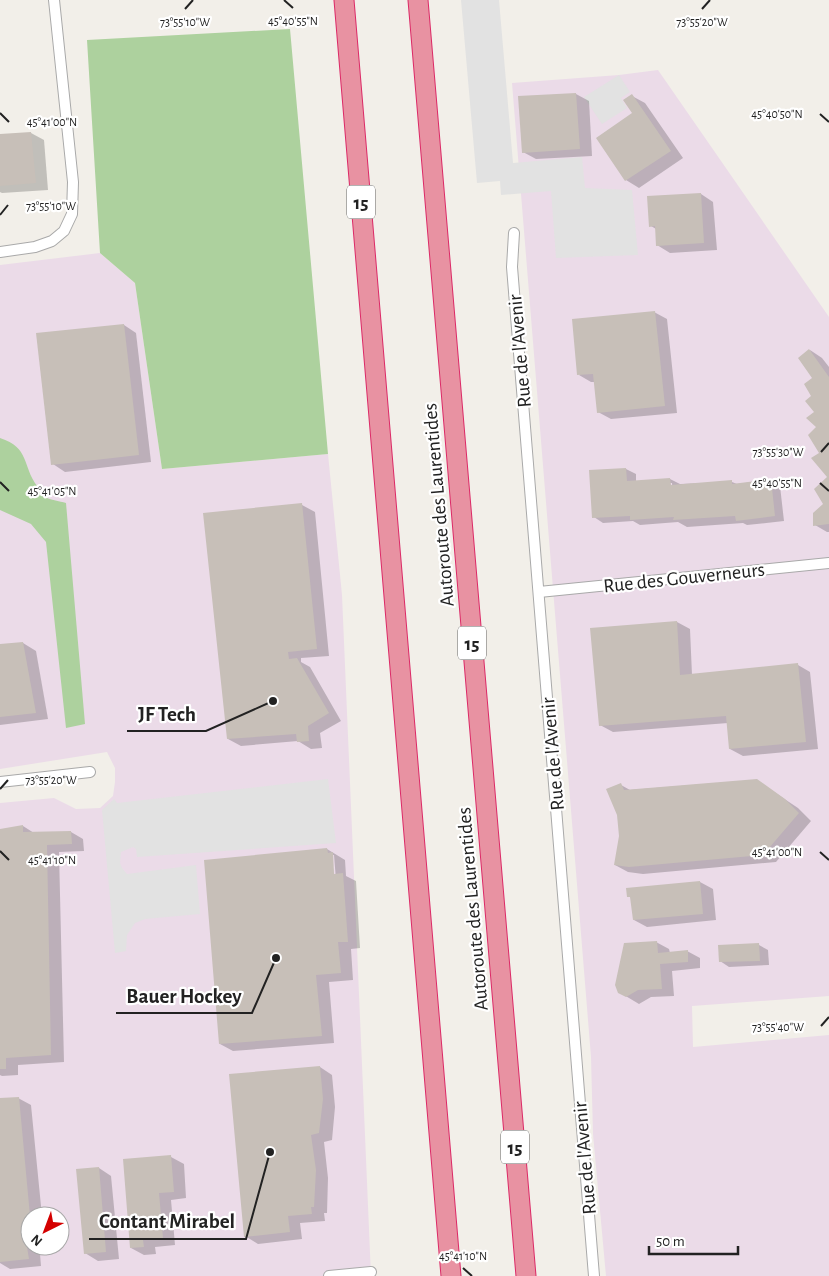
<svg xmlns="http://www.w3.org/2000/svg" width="829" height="1276" font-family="'Alegreya Sans',sans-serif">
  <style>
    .industrial { fill: #ebdbe8; fill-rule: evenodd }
    .forest { fill: #add19e }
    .parking { fill: #e2e2e2 }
    .shadow { fill: #0003; fill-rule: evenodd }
    .building { fill: #c7bfb8 }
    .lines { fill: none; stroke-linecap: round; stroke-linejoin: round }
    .street-casing { stroke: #a9a9a9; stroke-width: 12 }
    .highway-casing { stroke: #dc2a67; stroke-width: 21 }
    .street { stroke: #fff; stroke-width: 10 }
    .highway { stroke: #e892a2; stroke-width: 19 }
    .ticks { fill: none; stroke: #222; stroke-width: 2 }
    .labels { text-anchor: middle; stroke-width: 4.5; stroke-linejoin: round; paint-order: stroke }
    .shield { fill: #fff; stroke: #646464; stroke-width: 1 }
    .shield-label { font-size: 19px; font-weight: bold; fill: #222 }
    .street-label { font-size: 20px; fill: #222; stroke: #fff }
    .ticks-label { font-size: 12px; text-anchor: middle; fill: #222; stroke: #fff; stroke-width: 4.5; stroke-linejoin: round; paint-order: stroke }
    .leader { fill: none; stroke: #222; stroke-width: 2 }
    .callout-dot { fill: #222; stroke: #fff; stroke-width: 2 }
    .callout-label { font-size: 21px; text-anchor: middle; font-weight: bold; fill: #222; stroke: #fff; stroke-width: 4.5; stroke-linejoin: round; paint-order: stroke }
  </style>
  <rect width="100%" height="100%" fill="#f2efe9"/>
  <!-- industrial -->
  <g class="industrial">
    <path d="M658,70L829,317V996L692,1006L693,1047L829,1035V1276H606L593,1134L591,1057L512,83L619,75Z"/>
    <path d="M100,253L135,283L162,469L328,454L342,595L371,1276H0V803L54,798L76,809L100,808L113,796L115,782V768L107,752L0,769V265ZM30,1216H60V1246H30Z"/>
  </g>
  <!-- forest -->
  <g class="forest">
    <path d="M290,29L328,454L162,469L135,283L100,253L87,40Z"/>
    <path d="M0,438C30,448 22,465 37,486C38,489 41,494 43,496C49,500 60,501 66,503L85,724L66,728L46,542L31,524L0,510Z"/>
  </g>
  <!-- parking -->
  <g class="parking">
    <path d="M461,0H499L513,163L582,157L585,188L632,190L638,255L556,258L551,191L501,195L500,181L477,183Z"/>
    <path d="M619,75L630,92L621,98L627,108L602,124L584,97Z"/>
    <path d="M328,779L336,843L137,857L136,849L133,847L121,852L120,863L122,868L127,874L196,865L200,914L145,919L135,923L127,935L126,951L115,953L102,810L114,799L117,803Z"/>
  </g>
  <!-- shadow -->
  <g class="shadow">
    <path d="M576,94L589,101L592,156L536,159L523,152Z"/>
    <path d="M632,96L645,103L683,158L639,188L626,180L597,138L634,113Z"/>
    <path d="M31,133L44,140L48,190L2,193L0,192V136Z"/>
    <path d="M701,194L713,202L717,250L670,253L657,245L656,229L651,226Z"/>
    <path d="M654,312L667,319L677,413L611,419L598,412L595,382H591L579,375Z"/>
    <path d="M124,325L136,333L151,462L65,472L53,464Z"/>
    <path d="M810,350L822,358L829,367V477L820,453L818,427L813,396L814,378Z"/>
    <path d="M626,469L636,474V482L670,479L680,484L732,482L737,484L770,480L780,486L784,521L747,525L743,523L687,527L678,522L640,525L633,521L603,523L594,517L590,471ZM670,483H672L673,497Z"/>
    <path d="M829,477V532H827L815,525L825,505Z"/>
    <path d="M302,505L315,512L329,656L301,658V662L310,667L341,721L320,733L322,748L311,749L298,741L241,746L228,739Z"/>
    <path d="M677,622L690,629L692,675L798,665L810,672L818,749L743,756L730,749L728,723L613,732L600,725Z"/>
    <path d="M23,643L36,651L48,719L0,725V646Z"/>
    <path d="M756,780L798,808L811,821L776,862L643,874L628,872L615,865L621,836V785L630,790Z"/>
    <path d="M23,826L34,833L71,832L83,839L84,851L59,852L64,1062L18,1065V1075L2,1076L0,1075V830Z"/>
    <path d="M327,849L345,860L346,876L356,881L360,948L351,949L353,980L329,982L334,1043L233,1051L220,1044ZM332,855H334L336,880H334Z"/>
    <path d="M700,882L713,889L716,920L647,927L634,920L632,898L628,896Z"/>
    <path d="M656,942L669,949L670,953L687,951L700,958V968L672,971L674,996L651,997L639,1004L619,992Z"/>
    <path d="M759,945L768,950L769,965L729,967L720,961Z"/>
    <path d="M320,1067L332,1075L335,1107L332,1140L324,1142L328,1178L327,1213H324L325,1221L300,1223L302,1239L258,1244L245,1236Z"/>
    <path d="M18,1098L31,1105L42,1216H30V1246H45L46,1254H40L41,1266L10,1269L0,1263V1100Z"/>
    <path d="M171,1157L184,1164L186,1198L171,1200L175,1245L155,1247L156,1254L144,1255L131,1248Z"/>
    <path d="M99,1168L111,1176L119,1259L98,1261L85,1253Z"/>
  </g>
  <!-- building -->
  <g class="building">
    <path d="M576,93L580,149L522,153L518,96Z"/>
    <path d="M632,94L671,151L625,181L596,138L632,113L623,100Z"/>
    <path d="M31,132L36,183L0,186V134Z"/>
    <path d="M701,193L704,243L656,246L655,226L649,227L647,196Z"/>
    <path d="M655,311L665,406L597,413L593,374L577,375L572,319Z"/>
    <path d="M124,324L139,455L51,465L36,333Z"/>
    <path d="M809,349L829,377V524L813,526V513L823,504L814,489L827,477L811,458L819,453L808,435L816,427L806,418L814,412L805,401L811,396L804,384L812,378L798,358Z"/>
    <path d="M626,468L627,481L670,478L671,485L732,480V484L771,479L775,516L736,521L735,516L673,520L674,517L630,520V516L592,518L589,470Z"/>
    <path d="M302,503L317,649L288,652L289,659L297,658L329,713L308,726L309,741L297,742L296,734L227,739L203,513Z"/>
    <path d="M677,621L680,675L798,663L806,742L729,749L726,716L599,726L590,628Z"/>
    <path d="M23,642L36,713L0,717V644Z"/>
    <path d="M757,779L785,799L799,813L763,855L629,867L614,865L619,836L617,815L606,789L621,783L624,790Z"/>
    <path d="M23,825V832L71,831L72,844L47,845L51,1055L6,1058V1069H0V829Z"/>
    <path d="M327,848L328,853L333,852L334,874L343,873L348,942H338L341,973L316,975L322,1036L219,1044L204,860Z"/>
    <path d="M700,881L703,914L633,920L630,897H627L626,888Z"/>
    <path d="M657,941L658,953L688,950V962L660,964L662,989L638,990L626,997L618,993L615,985L624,943Z"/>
    <path d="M759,943L760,961L719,962L718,945Z"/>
    <path d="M320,1066L323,1099L319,1133L311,1135L316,1170L314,1207H311L312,1214L288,1216L290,1232L244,1237L229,1074Z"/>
    <path d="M19,1097L30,1216V1247H27L29,1259L0,1262V1098Z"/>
    <path d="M171,1155L174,1192L159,1193L163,1238L143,1240L144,1247L130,1248L123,1159Z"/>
    <path d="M99,1167L106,1252L84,1254L76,1169Z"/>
  </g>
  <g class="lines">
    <defs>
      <g id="street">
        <path d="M514,233L512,267L594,1276"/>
        <path d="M0,252L35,247L52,241L64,231L72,214L73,182L54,0"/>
        <path d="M539,592L829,563"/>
        <path d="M0,782L90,772"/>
        <path d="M329,1276L371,1272"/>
      </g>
      <g id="highway">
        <path d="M344,0L451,1276"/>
        <path d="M418,0L526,1276"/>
      </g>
    </defs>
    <!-- street casing -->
    <use href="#street" class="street-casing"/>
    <!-- highway casing -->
    <use href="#highway" class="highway-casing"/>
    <!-- street -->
    <use href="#street" class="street"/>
    <!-- highway -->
    <use href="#highway" class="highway"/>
  </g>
  <!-- ticks -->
  <path class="ticks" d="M284,0L293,8M185,9L193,0M702,9L710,0M0,113L9,122M820,114L829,122M0,215L8,205M821,452L829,443M0,482L9,491M820,483L829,491M0,789L8,780M0,851L9,860M820,852L829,860M821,1026L829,1017M463,1268L472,1276"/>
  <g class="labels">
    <!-- shield labels -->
    <g class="shield">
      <rect x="347" y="185.5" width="28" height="33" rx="4"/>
      <rect x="458" y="626.5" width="28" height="33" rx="4"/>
      <rect x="501" y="1130.5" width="28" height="33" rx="4"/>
    </g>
    <g class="shield-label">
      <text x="361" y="209">15</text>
      <text x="472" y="650">15</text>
      <text x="515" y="1154">15</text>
    </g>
    <!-- street labels -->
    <g class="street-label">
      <text transform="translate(519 351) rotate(-95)" y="7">Rue de l'Avenir</text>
      <text transform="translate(438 505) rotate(-95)" y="7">Autoroute des Laurentides</text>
      <text transform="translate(684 577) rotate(-6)" y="7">Rue des Gouverneurs</text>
      <text transform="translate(552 754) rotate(-95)" y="7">Rue de l'Avenir</text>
      <text transform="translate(472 909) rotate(-95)" y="7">Autoroute des Laurentides</text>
      <text transform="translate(584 1158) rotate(-95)" y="7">Rue de l'Avenir</text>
    </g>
  </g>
  <g class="ticks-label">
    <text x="293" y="25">45°40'55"N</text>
    <text x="185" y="26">73°55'10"W</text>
    <text x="702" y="26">73°55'20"W</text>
    <text x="777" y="118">45°40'50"N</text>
    <text x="52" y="126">45°41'00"N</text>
    <text x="51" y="210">73°55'10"W</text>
    <text x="778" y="456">73°55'30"W</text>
    <text x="777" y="487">45°40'55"N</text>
    <text x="52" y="495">45°41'05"N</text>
    <text x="51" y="784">73°55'20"W</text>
    <text x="777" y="856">45°41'00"N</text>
    <text x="52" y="864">45°41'10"N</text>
    <text x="778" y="1031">73°55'40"W</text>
    <text x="463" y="1260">45°41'10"N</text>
  </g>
  <!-- callouts -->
  <path class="leader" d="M273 701L206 731H127M276 958L252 1013H116M270 1152L246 1239H89"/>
  <g class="callout-dot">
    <circle cx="273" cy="701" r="5"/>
    <circle cx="276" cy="958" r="5"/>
    <circle cx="270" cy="1152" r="5"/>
  </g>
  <g class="callout-label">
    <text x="167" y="721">JF Tech</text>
    <text x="184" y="1003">Bauer Hockey</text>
    <text x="167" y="1228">Contant Mirabel</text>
  </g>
  <!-- north arrow -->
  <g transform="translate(45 1231) rotate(222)"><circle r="24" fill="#ffffff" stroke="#a7a7a7"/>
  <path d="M0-4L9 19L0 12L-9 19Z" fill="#d40000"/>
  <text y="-8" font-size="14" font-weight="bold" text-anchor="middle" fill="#222222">N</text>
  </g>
  <!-- scale -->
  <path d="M649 1246v8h89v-8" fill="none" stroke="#222222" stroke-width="2.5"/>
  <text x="656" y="1246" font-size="15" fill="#222222" stroke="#ffffff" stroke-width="4" paint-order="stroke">50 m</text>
</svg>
